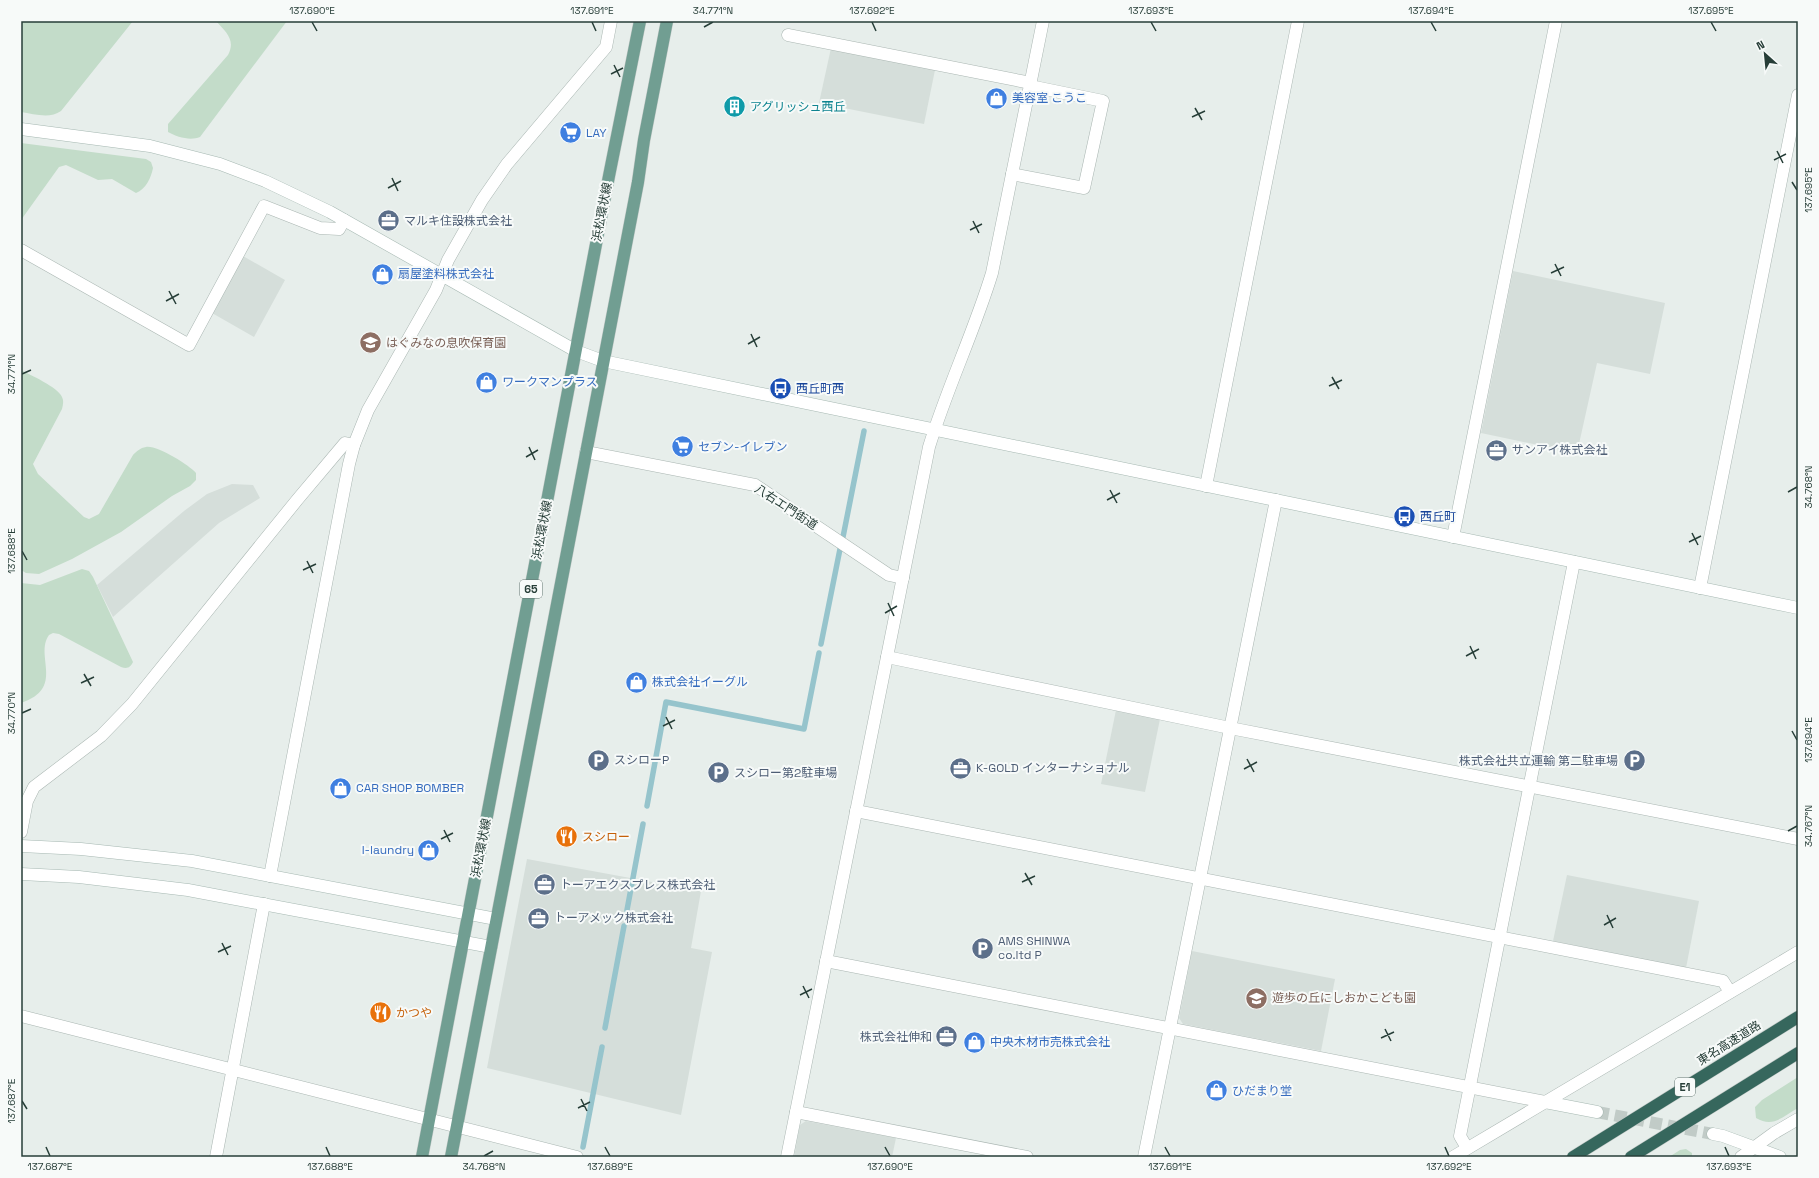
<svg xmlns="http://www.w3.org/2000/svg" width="1819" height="1178" font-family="'Space Grotesk','Noto Sans JP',sans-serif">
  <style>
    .built { fill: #d5deda }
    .green { fill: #c3dcc9 }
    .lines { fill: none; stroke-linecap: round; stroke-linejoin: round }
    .stream { stroke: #96c4cc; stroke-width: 5.5 }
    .secondary-tunnel { stroke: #c1cbc7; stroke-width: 12; stroke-dasharray: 12 6; stroke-linecap: butt }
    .street-casing { stroke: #aab6b2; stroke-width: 13 }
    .secondary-casing { stroke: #a6b8b2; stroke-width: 13 }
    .primary-casing { stroke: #c3c9c7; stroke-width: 13 }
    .highway-casing { stroke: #c3c9c7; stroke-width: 13 }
    .street { stroke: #fff; stroke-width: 12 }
    .secondary { stroke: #fff; stroke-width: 12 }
    .primary { stroke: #719e92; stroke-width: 12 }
    .highway { stroke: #36675d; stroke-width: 12 }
    .ticks { fill: none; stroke: #273e38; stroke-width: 1.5 }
    .labels { text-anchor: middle; stroke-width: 4; stroke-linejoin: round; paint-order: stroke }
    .shield { fill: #f7faf9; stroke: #657672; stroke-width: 1 }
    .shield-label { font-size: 11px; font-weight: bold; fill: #273e38 }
    .shop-label { font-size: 12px; fill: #366cbe; stroke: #f7faf9; text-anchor: start }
    .culture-label { font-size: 12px; fill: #0d838f; stroke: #f7faf9; text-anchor: start }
    .street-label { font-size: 12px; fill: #273e38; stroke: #f7faf9 }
    .service-label { font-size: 12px; fill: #4e5e75; stroke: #f7faf9; text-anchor: start }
    .education-label { font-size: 12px; fill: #785e54; stroke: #f7faf9; text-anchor: start }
    .transit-label { font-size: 12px; fill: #164399; stroke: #f7faf9; text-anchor: start }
    .food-label { font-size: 12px; fill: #c56008; stroke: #f7faf9; text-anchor: start }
    .neatline { fill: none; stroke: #273e38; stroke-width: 1.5 }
    .ticks-label { font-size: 10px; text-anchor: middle; fill: #273e38 }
  </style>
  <rect width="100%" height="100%" fill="#e7eeeb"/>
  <!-- built -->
  <g class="built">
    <path d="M831,48L935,70L924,124L819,103Z"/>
    <path d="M243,256L285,280L254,337L212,313Z"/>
    <path d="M1513,271L1665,303L1650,374L1597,363L1577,453L1481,433Z"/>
    <path d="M232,484L253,485L260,498L219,523L113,617L97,585L184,511L207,494Z"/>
    <path d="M1116,710L1160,719L1145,792L1101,784Z"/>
    <path d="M527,859L701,891L691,948L712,952L681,1115L487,1068Z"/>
    <path d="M1567,875L1699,901L1686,968L1553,941Z"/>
    <path d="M1192,951L1335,979L1321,1051L1183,1024L1179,1018Z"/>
    <path d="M806,1121L896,1138L892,1157H794L800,1125Z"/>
  </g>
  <!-- green -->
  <g class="green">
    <path d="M21,21H133L61,111C50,119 34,114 21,112Z"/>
    <path d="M216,21H287L200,137C190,141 177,137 168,132V124L228,55C236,40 226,32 216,21Z"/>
    <path d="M21,143L146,159L151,162L153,168C151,178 146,189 136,193L112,179L98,180L66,165L59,167L21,220Z"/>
    <path d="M21,370C30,375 58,387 62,397C64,401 63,405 62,409L33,464L38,474L84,517L89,519L99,514L133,455C137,451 140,448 146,447C157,445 189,465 196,473V480L190,486L172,496L121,532L72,559L39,574L26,573L21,570Z"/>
    <path d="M82,569L89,571L93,577L133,662C130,668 127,669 121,667L59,634L53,633L49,635C34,656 66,688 21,703V583L40,585Z"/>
    <path d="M1798,1077V1108C1782,1117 1773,1128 1756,1118L1755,1107L1762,1100Z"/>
    <path d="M1686,1149L1692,1153V1157H1669L1680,1150Z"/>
  </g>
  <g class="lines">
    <!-- stream -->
    <g class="stream">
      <path d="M843,537L864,431"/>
      <path d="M821,644L840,549"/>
      <path d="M647,806L666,702L804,729L819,653"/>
      <path d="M627,910L643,824"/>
      <path d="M605,1028L624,926"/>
      <path d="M583,1147L602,1047"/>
    </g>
    <!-- secondary-tunnel -->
    <path class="secondary-tunnel" d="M1597,1112L1713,1134"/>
    <defs>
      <g id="street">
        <path d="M788,35L1031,83"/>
        <path d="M1012,174L1084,188L1103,101L1030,86"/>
        <path d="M21,250L189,345L264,206L320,228L339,229L344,220"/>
        <path d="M586,452L755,485L889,575L903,578"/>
        <path d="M1206,486L1298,21"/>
        <path d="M1453,537L1556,21"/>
        <path d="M1700,588L1798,95"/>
        <path d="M887,657L1230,728L1798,839"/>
        <path d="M856,811L1723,981L1730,992"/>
        <path d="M21,832L27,801L34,787L101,736L132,704L297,500L345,443L354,445"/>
        <path d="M270,876L349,464L354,445L368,410L436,290L448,260L482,200L507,164L606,47L611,21"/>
        <path d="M826,961L1545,1102"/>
        <path d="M21,1016L577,1157"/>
        <path d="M796,1112L1027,1157"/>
        <path d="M1467,1148L1460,1136L1574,562"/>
        <path d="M216,1157L264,904"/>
        <path d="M787,1157L929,447C947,388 974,332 992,273L1043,21"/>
        <path d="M1144,1157L1276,500"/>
        <path d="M1453,1157L1798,952"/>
        <path d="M1741,1157L1774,1133L1798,1119"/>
      </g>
      <g id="secondary">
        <path d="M21,129L150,146L220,164L265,181L330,212L576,351L603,361L1798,608"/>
        <path d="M21,846L81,849L192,861L496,919"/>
        <path d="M21,874L79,877L188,890L491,947"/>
        <path d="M1545,1102L1597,1112"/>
        <path d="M1713,1134L1723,1136L1780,1157"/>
      </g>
      <g id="primary">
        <path d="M422,1157L609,176L640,21"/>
        <path d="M451,1157L638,182L644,140L667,21"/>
      </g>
      <g id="highway">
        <path d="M1573,1157L1798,1017"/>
        <path d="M1631,1157L1798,1053"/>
      </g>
    </defs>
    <!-- street casing -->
    <use href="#street" class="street-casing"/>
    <!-- secondary casing -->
    <use href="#secondary" class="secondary-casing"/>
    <!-- primary casing -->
    <use href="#primary" class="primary-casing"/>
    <!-- highway casing -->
    <use href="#highway" class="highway-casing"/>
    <!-- street -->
    <use href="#street" class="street"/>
    <!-- secondary -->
    <use href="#secondary" class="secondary"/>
    <!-- primary -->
    <use href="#primary" class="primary"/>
    <!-- highway -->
    <use href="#highway" class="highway"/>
  </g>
  <!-- ticks -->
  <path class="ticks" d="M312,22L317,31M592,22L596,31M872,22L876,31M1151,22L1156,31M1431,22L1436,31M1711,22L1716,31M704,27L713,22M614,65L620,77M611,74L623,68M1195,108L1202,120M1192,117L1205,111M1777,151L1783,163M1774,160L1786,154M392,178L398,191M1792,182L1797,190M388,188L401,181M973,221L979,233M970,230L982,224M1555,264L1561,276M1551,273L1564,267M169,291L176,304M166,301L179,294M751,334L757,347M748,344L760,337M22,374L31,370M1332,377L1339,389M1329,386L1342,380M529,447L535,460M526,457L538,450M1110,490L1117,503M1788,492L1797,487M1107,500L1120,493M1692,533L1698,545M1689,542L1701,536M22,551L27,560M307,561L313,573M303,570L316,564M888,603L894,616M885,613L897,606M1470,646L1476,659M1466,656L1479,649M84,674L91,686M81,683L94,677M22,713L31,709M666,717L672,729M663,726L675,720M1792,731L1797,740M1247,759L1254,772M1244,769L1257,762M444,830L450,842M1788,831L1797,826M441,839L453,833M1025,873L1032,885M1022,882L1035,876M1607,915L1613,928M1604,925L1616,918M222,943L228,955M218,952L231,946M803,986L809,998M800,995L812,989M1385,1029L1391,1041M1381,1038L1394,1032M581,1099L587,1111M22,1101L27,1109M578,1108L590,1102M46,1147L50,1156M326,1147L330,1156M605,1147L610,1156M885,1147L890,1156M1165,1147L1170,1156M1445,1147L1449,1156M1725,1147L1729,1156M484,1156L493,1151"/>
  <!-- icons -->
  <defs>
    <symbol id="shop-disc" viewBox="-11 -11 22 22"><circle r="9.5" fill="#3f7fe0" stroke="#f7faf9"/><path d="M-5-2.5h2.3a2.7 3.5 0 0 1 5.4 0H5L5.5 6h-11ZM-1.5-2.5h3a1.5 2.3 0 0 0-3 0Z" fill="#fff"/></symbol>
    <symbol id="building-disc" viewBox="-11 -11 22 22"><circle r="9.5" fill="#0f9aa8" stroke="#f7faf9"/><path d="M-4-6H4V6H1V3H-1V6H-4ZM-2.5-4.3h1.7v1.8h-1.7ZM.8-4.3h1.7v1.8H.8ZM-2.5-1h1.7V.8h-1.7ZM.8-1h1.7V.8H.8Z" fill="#fff"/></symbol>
    <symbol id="supermarket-disc" viewBox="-11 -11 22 22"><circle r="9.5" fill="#3f7fe0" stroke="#f7faf9"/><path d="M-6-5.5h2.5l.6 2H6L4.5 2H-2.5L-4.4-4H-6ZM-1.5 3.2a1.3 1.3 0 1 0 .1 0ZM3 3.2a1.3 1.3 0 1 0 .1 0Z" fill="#fff"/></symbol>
    <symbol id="office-disc" viewBox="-11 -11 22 22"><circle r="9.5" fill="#5c6f8a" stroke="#f7faf9"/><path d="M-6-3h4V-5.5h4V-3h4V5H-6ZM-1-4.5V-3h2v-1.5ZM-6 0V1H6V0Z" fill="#fff"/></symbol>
    <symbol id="school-disc" viewBox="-11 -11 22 22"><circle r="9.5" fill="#8d6e63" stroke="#f7faf9"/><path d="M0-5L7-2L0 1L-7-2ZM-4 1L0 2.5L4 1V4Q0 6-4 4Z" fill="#fff"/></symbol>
    <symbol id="bus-disc" viewBox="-11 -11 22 22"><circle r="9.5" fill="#1a4fb4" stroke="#f7faf9"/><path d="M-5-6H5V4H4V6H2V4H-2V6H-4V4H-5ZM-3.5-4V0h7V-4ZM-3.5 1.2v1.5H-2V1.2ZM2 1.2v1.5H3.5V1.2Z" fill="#fff"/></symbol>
    <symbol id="parking-disc" viewBox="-11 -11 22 22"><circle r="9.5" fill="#5c6f8a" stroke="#f7faf9"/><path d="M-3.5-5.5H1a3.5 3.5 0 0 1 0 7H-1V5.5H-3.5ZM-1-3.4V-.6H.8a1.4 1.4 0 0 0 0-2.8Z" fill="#fff"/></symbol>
    <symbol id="restaurant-disc" viewBox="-11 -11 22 22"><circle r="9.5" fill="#e8710a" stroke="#f7faf9"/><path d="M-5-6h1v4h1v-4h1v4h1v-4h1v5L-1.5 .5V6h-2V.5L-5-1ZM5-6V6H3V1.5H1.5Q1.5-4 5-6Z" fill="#fff"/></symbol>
  </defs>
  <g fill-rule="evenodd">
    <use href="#shop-disc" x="984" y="86" width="25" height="25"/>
    <use href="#building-disc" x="722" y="94" width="25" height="25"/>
    <use href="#supermarket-disc" x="558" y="120" width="25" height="25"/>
    <use href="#office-disc" x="376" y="208" width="25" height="25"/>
    <use href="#shop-disc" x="370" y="262" width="25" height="25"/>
    <use href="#school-disc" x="358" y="330" width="25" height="25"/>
    <use href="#shop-disc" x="474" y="370" width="25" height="25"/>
    <use href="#bus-disc" x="768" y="376" width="25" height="25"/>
    <use href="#supermarket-disc" x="670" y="434" width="25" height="25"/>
    <use href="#office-disc" x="1484" y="438" width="25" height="25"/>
    <use href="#bus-disc" x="1392" y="504" width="25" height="25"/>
    <use href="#shop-disc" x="624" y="670" width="25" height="25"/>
    <use href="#parking-disc" x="586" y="748" width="25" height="25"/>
    <use href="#parking-disc" x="1622" y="748" width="25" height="25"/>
    <use href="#office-disc" x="948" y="756" width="25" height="25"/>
    <use href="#parking-disc" x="706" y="760" width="25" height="25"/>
    <use href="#shop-disc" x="328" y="776" width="25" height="25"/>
    <use href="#restaurant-disc" x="554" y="824" width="25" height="25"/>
    <use href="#shop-disc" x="416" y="838" width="25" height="25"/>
    <use href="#office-disc" x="532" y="872" width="25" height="25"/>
    <use href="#office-disc" x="526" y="906" width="25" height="25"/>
    <use href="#parking-disc" x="970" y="936" width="25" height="25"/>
    <use href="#school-disc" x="1244" y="986" width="25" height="25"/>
    <use href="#restaurant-disc" x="368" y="1000" width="25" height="25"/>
    <use href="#office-disc" x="934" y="1024" width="25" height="25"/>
    <use href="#shop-disc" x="962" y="1030" width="25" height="25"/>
    <use href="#shop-disc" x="1204" y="1078" width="25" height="25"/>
  </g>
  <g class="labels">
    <!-- shield labels -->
    <g class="shield">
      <rect x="520" y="580" width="22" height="18" rx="3"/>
      <rect x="1675" y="1078" width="20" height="18" rx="3"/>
    </g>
    <g class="shield-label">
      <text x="531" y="593">65</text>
      <text x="1685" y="1091">E1</text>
    </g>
    <!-- shop labels -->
    <g class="shop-label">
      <text x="1012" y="102">美容室 こうこ</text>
      <text x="586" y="137">LAY</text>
      <text x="398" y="278">扇屋塗料株式会社</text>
      <text x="502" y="386">ワークマンプラス</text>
      <text x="698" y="451">セブン-イレブン</text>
      <text x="652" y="686">株式会社イーグル</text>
      <text x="356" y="792">CAR SHOP BOMBER</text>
      <text x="414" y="854" text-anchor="end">I-laundry</text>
      <text x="990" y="1046">中央木材市売株式会社</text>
      <text x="1232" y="1095">ひだまり堂</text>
    </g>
    <!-- culture labels -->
    <g class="culture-label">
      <text x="750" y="111">アグリッシュ西丘</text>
    </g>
    <!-- street labels -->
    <g class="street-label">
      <text transform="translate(602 212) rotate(-79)" y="4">浜松環状線</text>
      <text transform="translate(786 507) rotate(33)" y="4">八右エ門街道</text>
      <text transform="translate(542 530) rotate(-79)" y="4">浜松環状線</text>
      <text transform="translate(481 848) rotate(-79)" y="4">浜松環状線</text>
      <text transform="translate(1729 1043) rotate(-32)" y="4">東名高速道路</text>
    </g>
    <!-- service labels -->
    <g class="service-label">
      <text x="404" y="225">マルキ住設株式会社</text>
      <text x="1512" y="454">サンアイ株式会社</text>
      <text x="614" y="764">スシローP</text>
      <text x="1618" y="765" text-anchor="end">株式会社共立運輸 第二駐車場</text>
      <text x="976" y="772">K-GOLD インターナショナル</text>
      <text x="734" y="777">スシロー第2駐車場</text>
      <text x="560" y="889">トーアエクスプレス株式会社</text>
      <text x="554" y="922">トーアメック株式会社</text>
      <text x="998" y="945">AMS SHINWA<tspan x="998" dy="14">co.ltd P</tspan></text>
      <text x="932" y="1041" text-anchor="end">株式会社伸和</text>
    </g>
    <!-- education labels -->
    <g class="education-label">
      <text x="386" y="347">はぐみなの息吹保育園</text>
      <text x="1272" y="1002">遊歩の丘にしおかこども園</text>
    </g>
    <!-- transit labels -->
    <g class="transit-label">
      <text x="796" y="393">西丘町西</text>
      <text x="1420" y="521">西丘町</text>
    </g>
    <!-- food labels -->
    <g class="food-label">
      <text x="582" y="841">スシロー</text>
      <text x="396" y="1017">かつや</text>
    </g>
  </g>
  <!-- border -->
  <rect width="1819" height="1178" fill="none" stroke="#f7faf9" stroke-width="44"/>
  <!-- north arrow -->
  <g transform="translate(1765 54) rotate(333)" stroke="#f7faf9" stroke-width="3" paint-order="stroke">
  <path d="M0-3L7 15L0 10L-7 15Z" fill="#273e38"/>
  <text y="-6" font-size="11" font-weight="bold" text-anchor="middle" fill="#273e38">N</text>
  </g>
  <rect x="22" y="22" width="1775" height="1134" class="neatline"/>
  <g class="ticks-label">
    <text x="312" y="14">137.690°E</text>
    <text x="592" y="14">137.691°E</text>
    <text x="713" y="14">34.771°N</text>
    <text x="872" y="14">137.692°E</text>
    <text x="1151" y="14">137.693°E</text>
    <text x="1431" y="14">137.694°E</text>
    <text x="1711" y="14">137.695°E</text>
    <text transform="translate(1808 190) rotate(-90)" y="4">137.695°E</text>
    <text transform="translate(11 374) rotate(-90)" y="4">34.771°N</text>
    <text transform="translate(1808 487) rotate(-90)" y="4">34.768°N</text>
    <text transform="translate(11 551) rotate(-90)" y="4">137.688°E</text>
    <text transform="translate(11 713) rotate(-90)" y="4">34.770°N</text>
    <text transform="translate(1808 740) rotate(-90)" y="4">137.694°E</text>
    <text transform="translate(1808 826) rotate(-90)" y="4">34.767°N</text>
    <text transform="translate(11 1101) rotate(-90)" y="4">137.687°E</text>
    <text x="50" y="1170">137.687°E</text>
    <text x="330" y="1170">137.688°E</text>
    <text x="484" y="1170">34.768°N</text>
    <text x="610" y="1170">137.689°E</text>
    <text x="890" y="1170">137.690°E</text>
    <text x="1170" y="1170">137.691°E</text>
    <text x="1449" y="1170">137.692°E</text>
    <text x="1729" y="1170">137.693°E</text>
  </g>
</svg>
